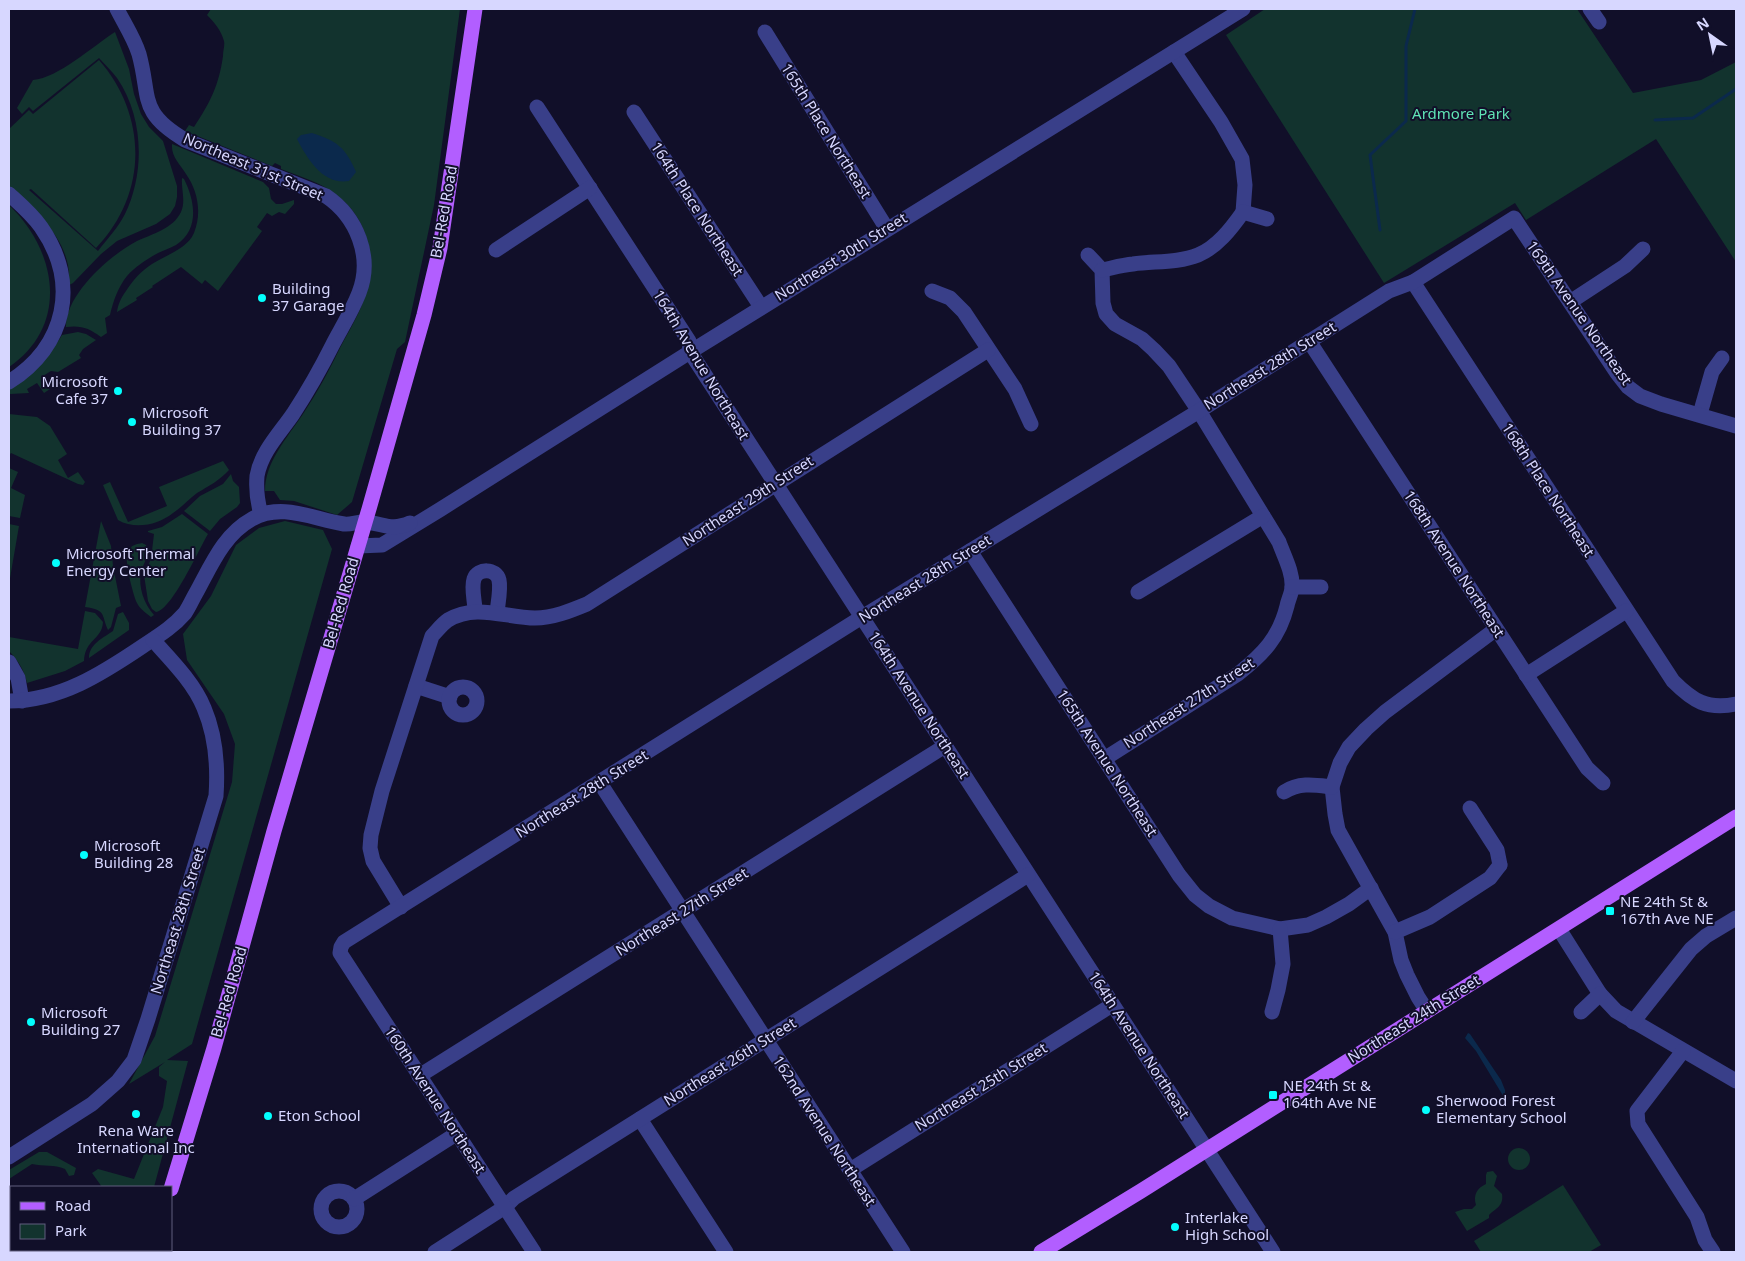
<svg xmlns="http://www.w3.org/2000/svg" width="1745" height="1261" font-family="'Noto Sans',sans-serif">
  <style>
    .green { fill: #12332e }
    .water { fill: #0b294c }
    .lines { fill: none; stroke-linecap: round; stroke-linejoin: round }
    .stream { stroke: #0b294c; stroke-width: 3 }
    .minor { stroke: #393f89; stroke-width: 15 }
    .major { stroke: #b25eff; stroke-width: 15 }
    .poi-dot { fill: #03fffe; stroke: #110f29; stroke-width: 2 }
    .labels { text-anchor: middle; stroke-width: 4; stroke-linejoin: round; paint-order: stroke }
    .park-label { font-size: 15px; fill: #5fe3b4; stroke: #110f29 }
    .street-label { font-size: 15px; fill: #d7d7ff; stroke: #110f29 }
    .poi-label { font-size: 15px; fill: #d7d7ff; stroke: #110f29; text-anchor: start }
  </style>
  <rect width="100%" height="100%" fill="#110f29"/>
  <!-- green -->
  <g class="green">
    <path d="M211,9H460L434,205L405,342L397,349L352,502L337,515L294,501L280,500L274,491H265C265,462 287,438 303,414C317,393 329,371 340,348C350,329 362,310 367,289C376,256 367,219 339,197C323,183 301,177 281,169V166L275,163L272,166L185,131L189,125L194,127C210,103 219,85 223,56C223,51 225,45 224,41C221,30 214,22 207,15Z"/>
    <path d="M1265,9H1577L1633,93L1701,80L1736,62V262L1656,139L1526,220L1515,203L1384,283L1226,35Z"/>
    <path d="M115,32L129,69L134,94L141,114L149,127L163,141L177,186V197L175,206L170,214L156,224L117,241L101,254L73,283L69,285C69,278 69,271 68,265C61,231 33,210 9,187V129L29,110L33,114L99,60C148,116 148,194 96,248L31,189L29,190L98,251C107,239 118,228 125,214C145,173 144,117 117,78C112,71 105,65 99,58L33,111L29,107L22,114L17,108L33,80C58,78 93,46 115,32Z"/>
    <path d="M172,144L263,182L269,188L271,199L276,204H282L294,200V204L285,214L279,212L272,216L267,213L257,227L262,231L218,291L205,280L202,284L181,267L152,286L153,287L136,298L137,300L117,312C118,304 121,298 126,291C133,280 141,271 152,264C166,255 187,249 194,233C202,213 198,191 186,174C180,164 171,157 172,144Z"/>
    <path d="M182,178L184,179C195,201 200,229 176,245C171,248 164,250 158,253C147,259 135,267 127,276C118,287 113,302 110,315L105,318L107,333L101,337C89,328 81,325 66,327C65,295 110,255 137,241C152,234 173,229 181,212C186,201 181,189 182,178Z"/>
    <path d="M9,205C57,251 70,325 9,367Z"/>
    <path d="M78,332L86,334L96,340L83,349L79,355L81,358L58,372L51,371L43,376L50,389L44,393L37,383L27,389L29,393L10,394L9,404V388C32,371 47,360 62,335Z"/>
    <path d="M9,414L37,417L50,426L67,454L58,460L68,478L78,472L85,482L83,485L78,484L11,453L9,456Z"/>
    <path d="M223,461L229,470C220,480 209,486 197,493C189,499 182,507 173,513C158,525 135,530 118,520L103,485L110,482L128,522L167,506L159,487Z"/>
    <path d="M9,468L18,472L11,488L25,495L20,518L9,516Z"/>
    <path d="M231,474L233,481L239,487L240,503L237,507L220,519L210,531L184,511L200,496L223,484Z"/>
    <path d="M182,514L208,534C199,549 172,610 156,612L152,609L148,601L144,575L151,559L154,534L148,532V531L162,527Z"/>
    <path d="M101,521L111,546L113,566L121,606L116,608L111,627L108,630C101,615 107,610 85,607Z"/>
    <path d="M285,521L323,530L332,549L192,1044L167,1060L188,1061L154,1187H102L92,1173L98,1169L134,1179L163,1107L167,1081L159,1076V1067L165,1062L129,1084L155,1036L232,782L235,744L224,714L187,660L183,634L211,596L236,545L259,528Z"/>
    <path d="M9,524L19,526L9,584Z"/>
    <path d="M142,543L146,545C151,555 143,563 141,572C138,587 144,604 154,615L151,617C146,613 140,609 137,603C133,595 123,556 128,550C132,545 137,544 142,543Z"/>
    <path d="M85,611L95,613L103,622C102,640 85,639 84,661L65,671L27,683C24,670 18,660 9,651V637L78,649Z"/>
    <path d="M123,612L129,623V630L89,658C89,644 103,638 113,631L118,614Z"/>
    <circle cx="1519" cy="1159" r="11"/>
    <path d="M39,1152H47L76,1168L74,1175L69,1176L65,1169C54,1164 44,1167 32,1164L9,1179V1170Z"/>
    <path d="M1493,1171L1497,1176L1494,1186L1502,1194C1504,1206 1496,1208 1489,1215V1218L1467,1231L1455,1212L1464,1209H1472L1476,1205C1473,1195 1477,1188 1486,1184V1175L1487,1172Z"/>
    <path d="M1563,1185L1601,1245L1589,1252H1481L1474,1241Z"/>
  </g>
  <!-- water -->
  <g class="water">
    <path d="M312,133C337,141 345,147 356,172L349,181C323,185 308,160 297,139L301,135Z"/>
    <path d="M1468,1033L1470,1034L1501,1080L1505,1090V1099L1476,1051L1465,1038Z"/>
  </g>
  <g class="lines">
    <!-- stream -->
    <g class="stream">
      <path d="M1655,120L1693,118L1736,89"/>
      <path d="M1380,230L1370,155L1406,121V46L1415,9"/>
    </g>
    <!-- minor -->
    <g class="minor">
      <path d="M117,9C124,23 134,38 139,54C151,98 138,112 185,140L326,196C357,217 373,257 359,293C352,311 342,327 333,344C321,368 308,391 293,414C280,433 261,452 257,476C256,489 257,501 261,514"/>
      <path d="M1590,9L1599,22"/>
      <path d="M765,32L887,229"/>
      <path d="M1174,52L1221,122L1242,159L1245,185L1243,212"/>
      <path d="M537,107L689,341L690,352L696,361L1273,1252"/>
      <path d="M634,112L761,307"/>
      <path d="M9,194C20,204 32,214 41,227C80,283 66,346 9,382"/>
      <path d="M496,250L590,188"/>
      <path d="M1088,255L1102,270L1103,303L1106,314L1115,324L1142,339L1154,350L1169,366L1199,411L1279,542C1284,556 1293,572 1292,587C1292,593 1288,600 1287,606C1279,638 1263,654 1238,674L1104,759"/>
      <path d="M1102,270C1112,268 1122,265 1133,264C1154,261 1178,263 1198,255C1217,247 1231,229 1243,212L1267,219"/>
      <path d="M1413,282L1673,681C1693,701 1707,710 1736,704"/>
      <path d="M932,291L950,298L964,312L1015,389L1031,424"/>
      <path d="M1570,302L1625,266L1643,249"/>
      <path d="M1309,341L1587,768L1603,783"/>
      <path d="M1700,414L1712,372L1722,358"/>
      <path d="M358,546L382,545L441,509L690,352L1243,9"/>
      <path d="M970,551L1179,875L1195,895L1209,906L1232,918L1280,929L1308,925L1326,917L1349,904L1371,888"/>
      <path d="M1292,587H1321"/>
      <path d="M1138,592L1263,516"/>
      <path d="M475,611C475,602 471,588 474,579C478,568 496,568 499,580C501,589 498,603 497,612"/>
      <path d="M9,662L18,678L22,701"/>
      <path d="M1526,675L1626,611"/>
      <path d="M416,686L450,697"/>
      <circle cx="463" cy="701" r="14"/>
      <path d="M9,701C60,701 103,673 143,646C158,636 173,627 185,613C189,607 192,600 196,593C211,566 223,535 252,519C281,502 313,519 344,524C351,525 359,521 366,522C385,524 391,531 410,523"/>
      <path d="M600,783L903,1252"/>
      <path d="M1332,787L1335,814L1338,830L1395,932L1401,960L1407,975L1418,997L1427,1011"/>
      <path d="M1284,792C1300,782 1315,785 1332,787L1340,763L1349,747L1366,729L1385,712L1496,629"/>
      <path d="M1470,808L1497,850L1500,865"/>
      <path d="M401,907L373,861L370,848L371,835L382,791L432,636C437,631 442,624 448,620C476,603 506,618 535,618C553,618 570,611 587,604L988,350"/>
      <path d="M1559,929L1600,994L1616,1011L1736,1081"/>
      <path d="M1395,932L1430,917L1490,878L1500,865"/>
      <path d="M1272,1012L1278,990L1283,964L1280,929"/>
      <path d="M1581,1012L1600,994"/>
      <path d="M1633,1022L1691,949L1706,936L1736,918"/>
      <path d="M1683,1051L1637,1111L1638,1124L1697,1217L1705,1240L1713,1252"/>
      <path d="M419,1076L945,746"/>
      <path d="M640,1119L726,1252"/>
      <path d="M9,1157L92,1104L118,1081L134,1060L148,1019L216,796C218,767 216,736 204,708C194,683 171,660 153,640"/>
      <path d="M850,1170L1112,1005"/>
      <circle cx="339" cy="1209" r="18"/>
      <path d="M354,1199L456,1134"/>
      <path d="M435,1252L505,1207L514,1198L1028,875"/>
      <path d="M534,1252L340,953L341,947L344,942L862,617L1199,411L1389,291L1413,282L1514,218L1617,373L1628,387L1640,396L1661,404L1736,426"/>
    </g>
    <!-- major -->
    <g class="major">
      <path d="M171,1189L214,1048L274,831L369,509L424,315L440,248L475,9"/>
      <path d="M152,1252L153,1250"/>
      <path d="M1041,1252L1141,1191L1736,817"/>
    </g>
  </g>
  <!-- markers -->
  <g class="poi-dot">
    <circle cx="262" cy="298" r="5"/>
    <circle cx="118" cy="391" r="5"/>
    <circle cx="132" cy="422" r="5"/>
    <circle cx="56" cy="563" r="5"/>
    <circle cx="84" cy="855" r="5"/>
    <rect x="1605" y="906" width="10" height="10" rx="2.5"/>
    <circle cx="31" cy="1022" r="5"/>
    <rect x="1268" y="1090" width="10" height="10" rx="2.5"/>
    <circle cx="1426" cy="1110" r="5"/>
    <circle cx="136" cy="1114" r="5"/>
    <circle cx="268" cy="1116" r="5"/>
    <circle cx="1175" cy="1227" r="5"/>
  </g>
  <g class="labels">
    <!-- park labels -->
    <g class="park-label">
      <text x="1461" y="119">Ardmore Park</text>
    </g>
    <!-- street labels -->
    <g class="street-label">
      <text transform="translate(826 131) rotate(58)" y="5">165th Place Northeast</text>
      <text transform="translate(253 167) rotate(23)" y="5">Northeast 31st Street</text>
      <text transform="translate(697 209) rotate(57)" y="5">164th Place Northeast</text>
      <text transform="translate(444 212) rotate(-80)" y="5">Bel-Red Road</text>
      <text transform="translate(841 257) rotate(-32)" y="5">Northeast 30th Street</text>
      <text transform="translate(1579 313) rotate(55)" y="5">169th Avenue Northeast</text>
      <text transform="translate(701 365) rotate(59)" y="5">164th Avenue Northeast</text>
      <text transform="translate(1270 366) rotate(-32)" y="5">Northeast 28th Street</text>
      <text transform="translate(1548 490) rotate(57)" y="5">168th Place Northeast</text>
      <text transform="translate(748 501) rotate(-33)" y="5">Northeast 29th Street</text>
      <text transform="translate(1454 564) rotate(57)" y="5">168th Avenue Northeast</text>
      <text transform="translate(925 579) rotate(-32)" y="5">Northeast 28th Street</text>
      <text transform="translate(341 603) rotate(-74)" y="5">Bel-Red Road</text>
      <text transform="translate(1189 703) rotate(-33)" y="5">Northeast 27th Street</text>
      <text transform="translate(919 705) rotate(57)" y="5">164th Avenue Northeast</text>
      <text transform="translate(1107 763) rotate(57)" y="5">165th Avenue Northeast</text>
      <text transform="translate(582 794) rotate(-32)" y="5">Northeast 28th Street</text>
      <text transform="translate(682 912) rotate(-32)" y="5">Northeast 27th Street</text>
      <text transform="translate(178 921) rotate(-73)" y="5">Northeast 28th Street</text>
      <text transform="translate(229 992) rotate(-74)" y="5">Bel-Red Road</text>
      <text transform="translate(1414 1019) rotate(-32)" y="5">Northeast 24th Street</text>
      <text transform="translate(1139 1045) rotate(57)" y="5">164th Avenue Northeast</text>
      <text transform="translate(730 1062) rotate(-32)" y="5">Northeast 26th Street</text>
      <text transform="translate(981 1087) rotate(-32)" y="5">Northeast 25th Street</text>
      <text transform="translate(435 1100) rotate(57)" y="5">160th Avenue Northeast</text>
      <text transform="translate(824 1131) rotate(57)" y="5">162nd Avenue Northeast</text>
    </g>
    <!-- poi labels -->
    <g class="poi-label">
      <text x="272" y="294">Building<tspan x="272" dy="17">37 Garage</tspan></text>
      <text x="108" y="387" text-anchor="end">Microsoft<tspan x="108" dy="17">Cafe 37</tspan></text>
      <text x="142" y="418">Microsoft<tspan x="142" dy="17">Building 37</tspan></text>
      <text x="66" y="559">Microsoft Thermal<tspan x="66" dy="17">Energy Center</tspan></text>
      <text x="94" y="851">Microsoft<tspan x="94" dy="17">Building 28</tspan></text>
      <text x="1620" y="907">NE 24th St &amp;<tspan x="1620" dy="17">167th Ave NE</tspan></text>
      <text x="41" y="1018">Microsoft<tspan x="41" dy="17">Building 27</tspan></text>
      <text x="1283" y="1091">NE 24th St &amp;<tspan x="1283" dy="17">164th Ave NE</tspan></text>
      <text x="1436" y="1106">Sherwood Forest<tspan x="1436" dy="17">Elementary School</tspan></text>
      <text x="278" y="1121">Eton School</text>
      <text x="136" y="1136" text-anchor="middle">Rena Ware<tspan x="136" dy="17">International Inc</tspan></text>
      <text x="1185" y="1223">Interlake<tspan x="1185" dy="17">High School</tspan></text>
    </g>
  </g>
  <!-- border -->
  <rect width="1745" height="1261" fill="none" stroke="#d7d7ff" stroke-width="20"/>
  <!-- legend -->
  <rect x="10" y="1186" width="162" height="65" fill="#110f29" stroke="#605f7f"/>
  <rect x="20" y="1202" width="25" height="8" fill="#b25eff" stroke="#605f7f"/>
  <text x="55" y="1211" font-size="15" fill="#d7d7ff">Road</text>
  <rect x="20" y="1224" width="25" height="15" fill="#12332e" stroke="#605f7f"/>
  <text x="55" y="1236" font-size="15" fill="#d7d7ff">Park</text>
  <!-- north arrow -->
  <g transform="translate(1710 35) rotate(327)" stroke="#110f29" stroke-width="4" paint-order="stroke">
  <path d="M0-4L9 19L0 12L-9 19Z" fill="#d7d7ff"/>
  <text y="-8" font-size="14" font-weight="bold" text-anchor="middle" fill="#d7d7ff">N</text>
  </g>
</svg>
